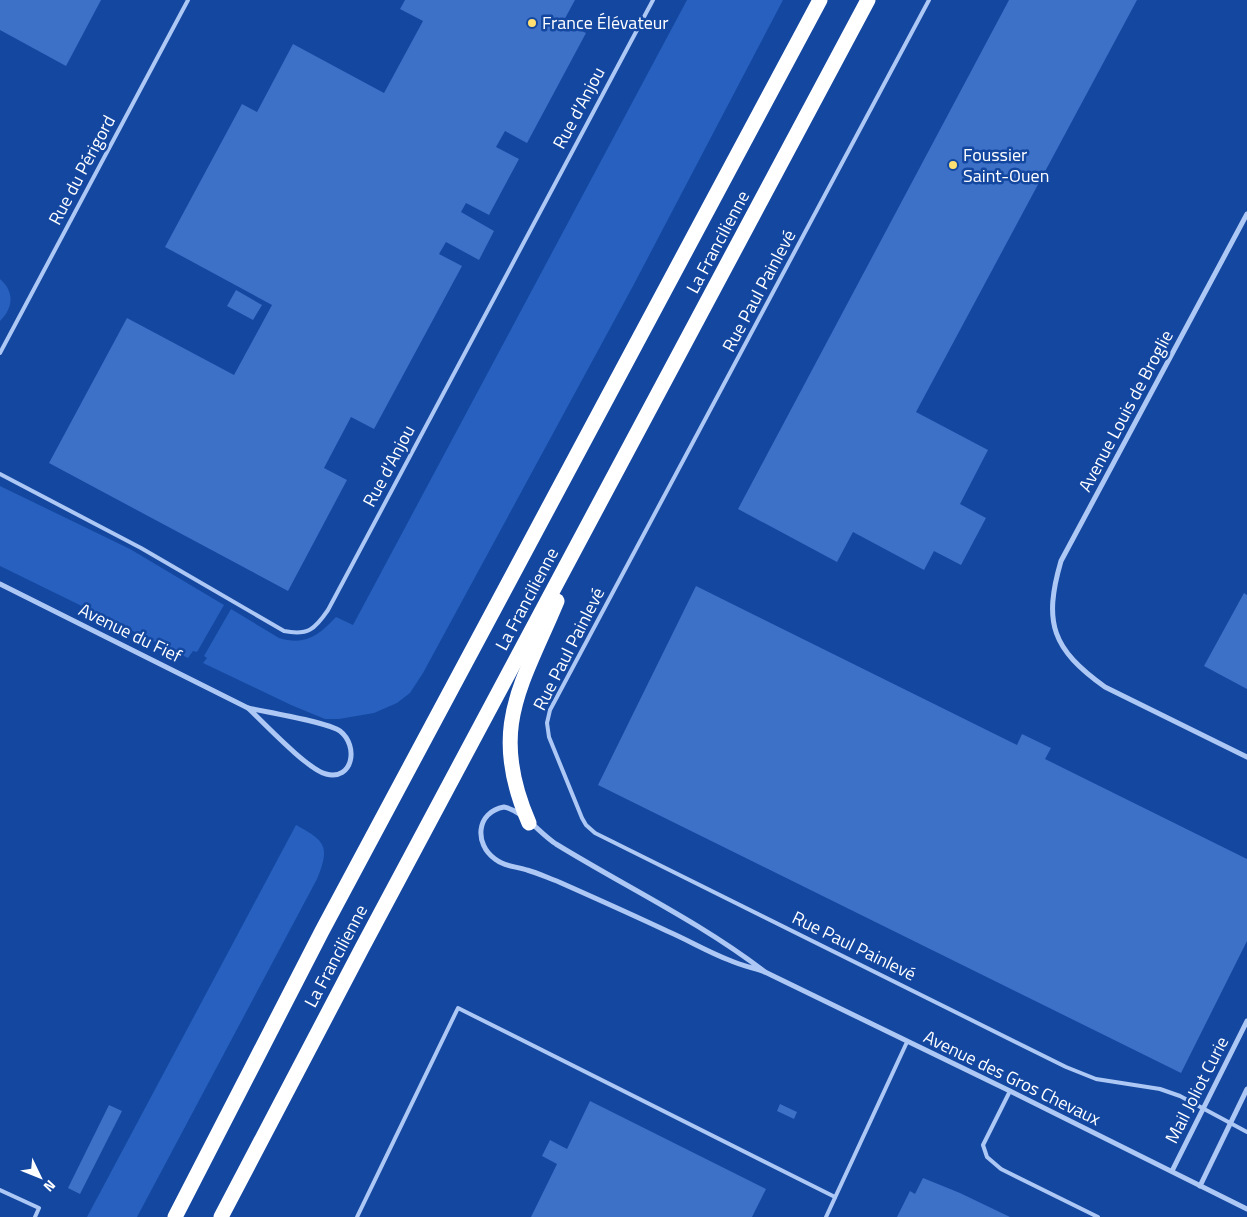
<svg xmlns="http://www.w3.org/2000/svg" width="1247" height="1217" font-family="'Titillium Web',sans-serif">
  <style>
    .green { fill: #2760be }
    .building { fill: #3d70c7 }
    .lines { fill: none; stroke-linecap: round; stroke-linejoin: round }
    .lane { stroke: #adc8f4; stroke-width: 4 }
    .street { stroke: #adc8f4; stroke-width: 5 }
    .highway { stroke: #fff; stroke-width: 15 }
    .poi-dot { fill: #ffe070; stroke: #1447a0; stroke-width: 2 }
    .labels { text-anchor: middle; stroke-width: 5; stroke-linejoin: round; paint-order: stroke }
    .poi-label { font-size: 18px; fill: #fff; stroke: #1447a0; text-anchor: start }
    .street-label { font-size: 18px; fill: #fff; stroke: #1447a0 }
  </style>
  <rect width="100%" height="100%" fill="#1447a0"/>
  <!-- green -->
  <g class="green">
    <path d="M687,0H783L633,286L423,673L410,693L397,703L374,713L339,719H325L291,705L203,663L207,658L204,656L231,609L279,638C305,646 318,636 336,617L353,625Z"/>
    <path d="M0,279C15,292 13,308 0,321Z"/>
    <path d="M0,486L130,549L224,605L197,652L193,651L188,658L0,566Z"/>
    <path d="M296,825C326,841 330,847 317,879L137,1217H87Z"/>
  </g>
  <!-- building -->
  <g class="building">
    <path d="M0,0H101L66,66L0,30Z"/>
    <path d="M405,0H575L563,22L586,33L527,143L505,131L496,147L519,159L489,215L466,203L461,212L494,231L479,260L446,242L439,254L462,266L374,429L351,417L324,468L347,480L288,591L49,463L127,318L234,375L272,305L165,247L242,104L257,112L293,44L384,93L423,21L400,9Z"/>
    <path d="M1009,0H1137L916,412L988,450L960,504L986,518L961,565L934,551L924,570L853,532L837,562L738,509Z"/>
    <path d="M236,290L262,305L253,320L227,306Z"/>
    <path d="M696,586L1017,745L1022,734L1051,748L1045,759L1247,859V941L1181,1073L598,785Z"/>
    <path d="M1244,593L1247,595V689L1204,666Z"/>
    <path d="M590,1101L766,1189L752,1217H531L557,1164L542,1156L550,1140L567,1149Z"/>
    <path d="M780,1104L797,1112L794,1119L777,1111Z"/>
    <path d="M109,1105L122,1111L80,1194L68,1188Z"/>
    <path d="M923,1178L960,1193L1010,1217H897L910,1191L915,1194Z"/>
  </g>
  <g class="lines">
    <!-- lane -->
    <g class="lane">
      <path d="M929,0L550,710L547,723L549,737L582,818L586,825L595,833L1066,1067L1096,1079L1160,1089L1180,1096L1247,1132"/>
      <path d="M0,353L188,0"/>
      <path d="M0,474L141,548L284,631C308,636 315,629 328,610L653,0"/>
      <path d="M1010,1091L983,1145L987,1157L1001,1169L1098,1217"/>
      <path d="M0,1190L39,1208L35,1217"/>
      <path d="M357,1217L458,1008L835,1197"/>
      <path d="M826,1217L907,1042"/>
    </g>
    <!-- street -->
    <g class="street">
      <path d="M1247,214L1061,561C1043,623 1052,649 1105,687L1247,757"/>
      <path d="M0,584L248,708"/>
      <path d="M248,708C266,712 328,722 340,731C359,746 353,781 326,774C308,770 263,722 248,708Z"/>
      <path d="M504,807C524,811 539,833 556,844C626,887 700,922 765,972C753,968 740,965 729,960C708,952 688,940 667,931C631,914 595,898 559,882C548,878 538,873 527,870C515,866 505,867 495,859C474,844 476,812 504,807Z"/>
      <path d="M765,972L1010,1091L1247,1209"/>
      <path d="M1172,1171L1247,1021"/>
      <path d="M1200,1186L1247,1089"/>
    </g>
    <!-- highway -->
    <g class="highway">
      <path d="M529,823C488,729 521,687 557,601"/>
      <path d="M175,1217L322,931L820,0"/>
      <path d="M221,1217L362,948L868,0"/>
    </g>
  </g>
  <!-- markers -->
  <g class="poi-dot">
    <circle cx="532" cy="23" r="5"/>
    <circle cx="953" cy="165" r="5"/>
  </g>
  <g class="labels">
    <!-- poi labels -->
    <g class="poi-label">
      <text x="542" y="29">France Élévateur</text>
      <text x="963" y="161">Foussier<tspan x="963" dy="21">Saint-Ouen</tspan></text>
    </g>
    <!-- street labels -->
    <g class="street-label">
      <text transform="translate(579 108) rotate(-62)" y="6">Rue d'Anjou</text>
      <text transform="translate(82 170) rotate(-62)" y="6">Rue du Périgord</text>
      <text transform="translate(718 242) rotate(-62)" y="6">La Francilienne</text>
      <text transform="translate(759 291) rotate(-62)" y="6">Rue Paul Painlevé</text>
      <text transform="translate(1126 411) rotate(-62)" y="6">Avenue Louis de Broglie</text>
      <text transform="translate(389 466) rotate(-62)" y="6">Rue d'Anjou</text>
      <text transform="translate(527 599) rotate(-62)" y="6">La Francilienne</text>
      <text transform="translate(130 633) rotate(26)" y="6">Avenue du Fief</text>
      <text transform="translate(569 649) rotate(-63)" y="6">Rue Paul Painlevé</text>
      <text transform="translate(854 946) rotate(26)" y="6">Rue Paul Painlevé</text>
      <text transform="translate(336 956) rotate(-62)" y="6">La Francilienne</text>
      <text transform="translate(1012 1078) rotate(26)" y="6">Avenue des Gros Chevaux</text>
      <text transform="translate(1197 1090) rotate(-63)" y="6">Mail Joliot Curie</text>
    </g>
  </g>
  <!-- north arrow -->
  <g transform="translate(40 1177) rotate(133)" stroke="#1447a0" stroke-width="4" paint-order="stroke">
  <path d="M0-4L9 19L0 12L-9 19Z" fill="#ffffff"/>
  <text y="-8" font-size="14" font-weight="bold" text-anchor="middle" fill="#ffffff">N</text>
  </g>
</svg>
